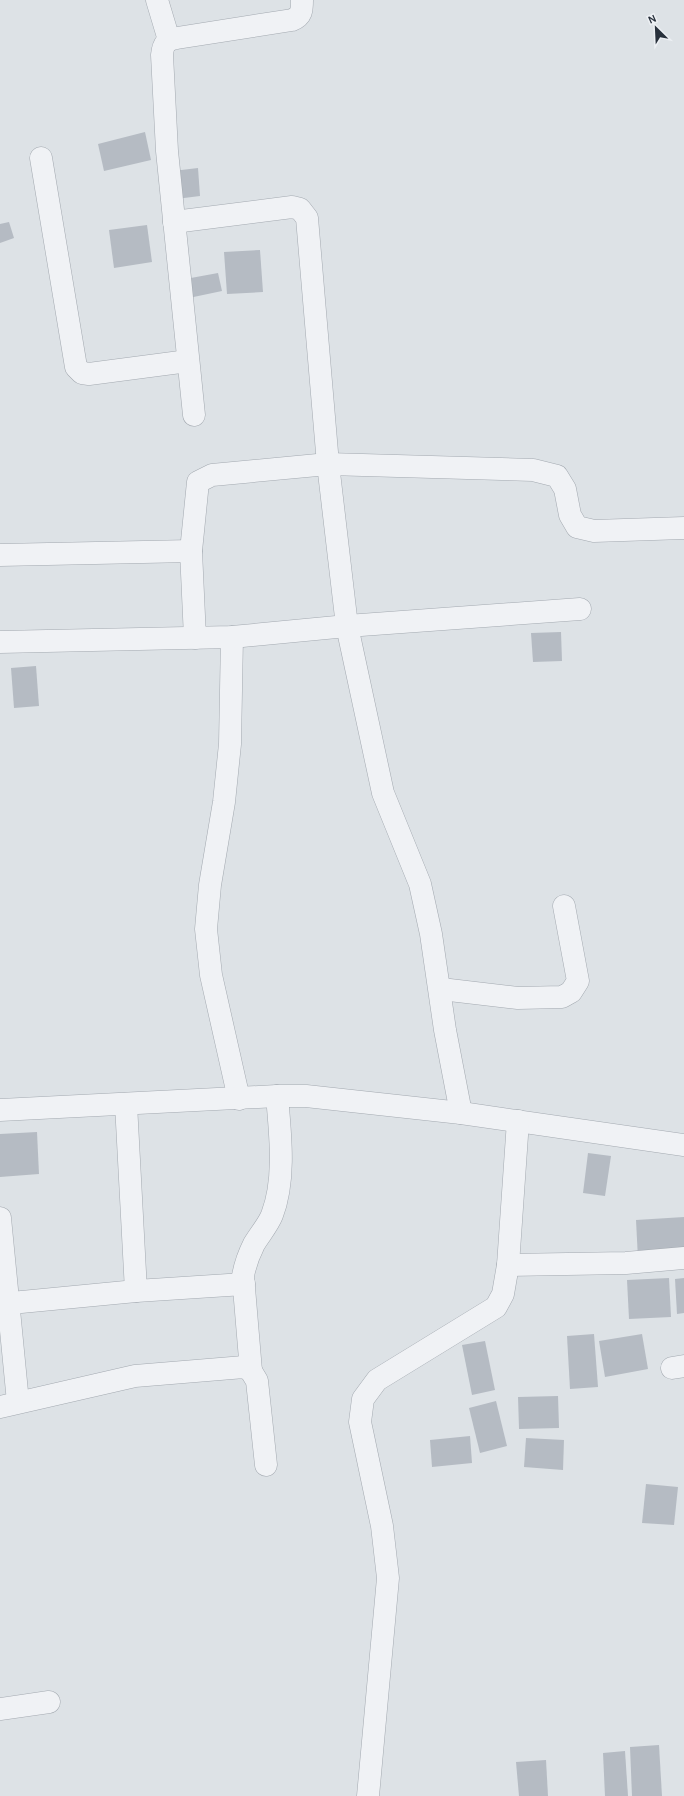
<svg xmlns="http://www.w3.org/2000/svg" width="684" height="1796" font-family="Karla,sans-serif">
  <style>
    .building { fill: #b5bbc3 }
    .lines { fill: none; stroke-linecap: round; stroke-linejoin: round }
    .minor-casing { stroke: #a3a9b0; stroke-width: 23 }
    .minor { stroke: #f0f2f5; stroke-width: 22 }
  </style>
  <rect width="100%" height="100%" fill="#dde2e6"/>
  <!-- building -->
  <g class="building">
    <path d="M145,132L151,160L104,171L98,144Z"/>
    <path d="M198,168L200,196L176,199L173,171Z"/>
    <path d="M9,222L14,238L0,243V224Z"/>
    <path d="M147,225L152,262L114,268L109,230Z"/>
    <path d="M260,250L263,292L227,294L224,252Z"/>
    <path d="M218,273L222,291L184,299L180,280Z"/>
    <path d="M561,632L562,661L533,662L531,633Z"/>
    <path d="M36,666L39,706L14,708L11,668Z"/>
    <path d="M37,1132L39,1174L0,1177V1134Z"/>
    <path d="M588,1153L611,1156L605,1196L583,1193Z"/>
    <path d="M684,1217V1256L638,1259L636,1220Z"/>
    <path d="M669,1278L671,1317L629,1319L627,1280Z"/>
    <path d="M684,1278V1313L677,1314L675,1279Z"/>
    <path d="M594,1334L598,1387L570,1389L567,1336Z"/>
    <path d="M642,1334L648,1369L605,1377L599,1341Z"/>
    <path d="M485,1341L495,1390L472,1395L462,1345Z"/>
    <path d="M558,1396L559,1428L519,1429L518,1397Z"/>
    <path d="M496,1401L507,1446L480,1453L469,1408Z"/>
    <path d="M470,1436L472,1463L432,1467L430,1440Z"/>
    <path d="M526,1438L564,1440L563,1470L524,1467Z"/>
    <path d="M646,1484L678,1487L674,1525L642,1523Z"/>
    <path d="M659,1745L662,1796H632L630,1747Z"/>
    <path d="M625,1751L628,1796H605L603,1753Z"/>
    <path d="M546,1760L548,1796H519L516,1762Z"/>
  </g>
  <g class="lines">
    <defs>
      <g id="minor">
        <path d="M157,0L169,40"/>
        <path d="M41,158L76,367L82,373L89,374L188,361"/>
        <path d="M174,222L292,207L300,209L307,218L328,464L347,626L383,793L420,884L431,934L445,1030L461,1113"/>
        <path d="M194,415L167,151L162,55C163,44 166,40 177,38L292,20C302,16 302,10 302,0"/>
        <path d="M0,555L191,551"/>
        <path d="M232,637L230,744L224,802L210,885L206,929L211,975L239,1099"/>
        <path d="M195,638L191,551L198,482L212,475L328,464L533,470L557,476L565,489L570,515L577,527L594,531L684,528"/>
        <path d="M0,642L232,637L347,626L580,609"/>
        <path d="M441,989L518,998L562,997L571,992L578,981L564,906"/>
        <path d="M126,1104L136,1291"/>
        <path d="M0,1110L277,1096H306L461,1113L684,1145"/>
        <path d="M0,1218L18,1402"/>
        <path d="M508,1265L626,1263L684,1258"/>
        <path d="M0,1304L136,1291L244,1284"/>
        <path d="M672,1368L684,1366"/>
        <path d="M251,1371L243,1276C245,1265 249,1254 254,1244C260,1234 268,1225 272,1215C286,1179 280,1132 277,1096"/>
        <path d="M0,1407L135,1376L244,1367L251,1371L257,1381L266,1465"/>
        <path d="M0,1709L49,1702"/>
        <path d="M368,1796L388,1578L382,1526L360,1422L363,1399L377,1380L496,1307L503,1294L508,1265L518,1121"/>
      </g>
    </defs>
    <!-- minor casing -->
    <use href="#minor" class="minor-casing"/>
    <!-- minor -->
    <use href="#minor" class="minor"/>
  </g>
  <!-- north arrow -->
  <g transform="translate(656 28) rotate(336)" stroke="#edf0f4" stroke-width="3" paint-order="stroke">
  <path d="M0-3L7 15L0 10L-7 15Z" fill="#28313c"/>
  <text y="-6" font-size="11" font-weight="bold" text-anchor="middle" fill="#28313c">N</text>
  </g>
</svg>
